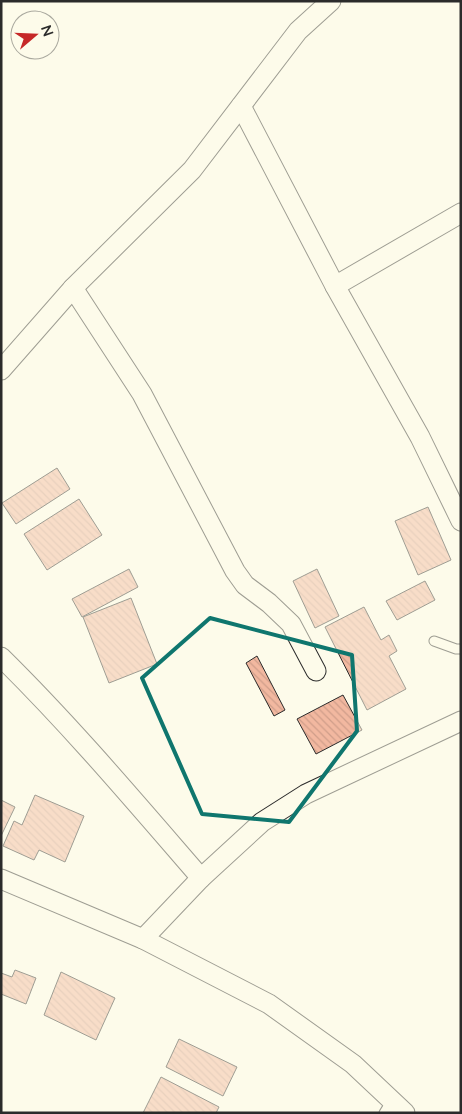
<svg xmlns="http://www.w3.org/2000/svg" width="462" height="1114" font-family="Lato,sans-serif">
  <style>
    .building { fill: url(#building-back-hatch); stroke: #2b2b2b }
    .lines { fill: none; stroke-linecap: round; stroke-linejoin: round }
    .service-casing { stroke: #2b2b2b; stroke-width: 11 }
    .minor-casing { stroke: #2b2b2b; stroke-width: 21 }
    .service { stroke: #fdfbea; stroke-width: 9 }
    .minor { stroke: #fdfbea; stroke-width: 19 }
    .marked { fill: none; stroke: #0f766e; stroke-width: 4; stroke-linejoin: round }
  </style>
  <defs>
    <pattern id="building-back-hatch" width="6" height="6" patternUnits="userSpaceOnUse" patternTransform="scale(1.25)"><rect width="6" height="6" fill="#f2b8a0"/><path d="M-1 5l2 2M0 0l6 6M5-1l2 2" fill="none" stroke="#d09e8a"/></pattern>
  </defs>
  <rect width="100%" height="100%" fill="#fdfbea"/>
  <!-- building -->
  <g class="building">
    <path d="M57,468L70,489L16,524L2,503Z"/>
    <path d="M79,499L102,535L47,570L24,534Z"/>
    <path d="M428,507L451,560L418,575L395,521Z"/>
    <path d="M129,569L138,587L82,617L72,599Z"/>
    <path d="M317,569L339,616L315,628L293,581Z"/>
    <path d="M425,581L435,600L397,620L386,601Z"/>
    <path d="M131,598L157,664L109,683L83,617Z"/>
    <path d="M364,607L381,640L389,635L397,651L389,656L406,689L367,710L325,627Z"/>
    <path d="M257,656L285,710L274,716L246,663Z"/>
    <path d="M343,695L362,730L316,754L297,719Z"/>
    <path d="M35,795L84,816L65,862L39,850L34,860L3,846L14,821L22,825Z"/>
    <path d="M1,800L15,807L1,836Z"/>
    <path d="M15,970L36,978L26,1004L1,994V973L12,977Z"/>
    <path d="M61,972L115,998L96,1040L44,1015Z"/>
    <path d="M179,1039L237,1067L223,1096L166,1067Z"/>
    <path d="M161,1077L219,1107L216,1113H143Z"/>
  </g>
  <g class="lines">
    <defs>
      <g id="service">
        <path d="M434,641L456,649H461"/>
        <path d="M384,1113L392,1100"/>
      </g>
      <g id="minor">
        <path d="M241,106L335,286L420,437L461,521"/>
        <path d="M335,286L461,213"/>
        <path d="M73,288L142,394L235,571L245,585L269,603L291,624L316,671"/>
        <path d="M1,370L73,288L192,170L298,31L331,1"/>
        <path d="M1,657C72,727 136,803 201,878"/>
        <path d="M1,879L143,939L269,1004L353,1064L405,1113"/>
        <path d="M143,939L201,878L262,822L306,794L461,721"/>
      </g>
    </defs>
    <!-- service casing -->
    <use href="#service" class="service-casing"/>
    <!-- minor casing -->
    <use href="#minor" class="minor-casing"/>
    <!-- service -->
    <use href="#service" class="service"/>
    <!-- minor -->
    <use href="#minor" class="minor"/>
  </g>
  <!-- marked area -->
  <path d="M0 0H462V1114H0ZM210,618L352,655L357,731L289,822L202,814L142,678Z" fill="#fdfbea" fill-opacity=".55" fill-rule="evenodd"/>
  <path class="marked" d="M210,618L352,655L357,731L289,822L202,814L142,678Z"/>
  <!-- border -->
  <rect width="462" height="1114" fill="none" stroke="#2b2b2b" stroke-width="5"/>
  <!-- north arrow -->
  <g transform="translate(35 35) rotate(71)"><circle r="24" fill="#fdfbea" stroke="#a9a89e"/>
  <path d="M0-4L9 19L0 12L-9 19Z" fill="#c62828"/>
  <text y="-8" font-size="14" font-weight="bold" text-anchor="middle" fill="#2b2b2b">N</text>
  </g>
</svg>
